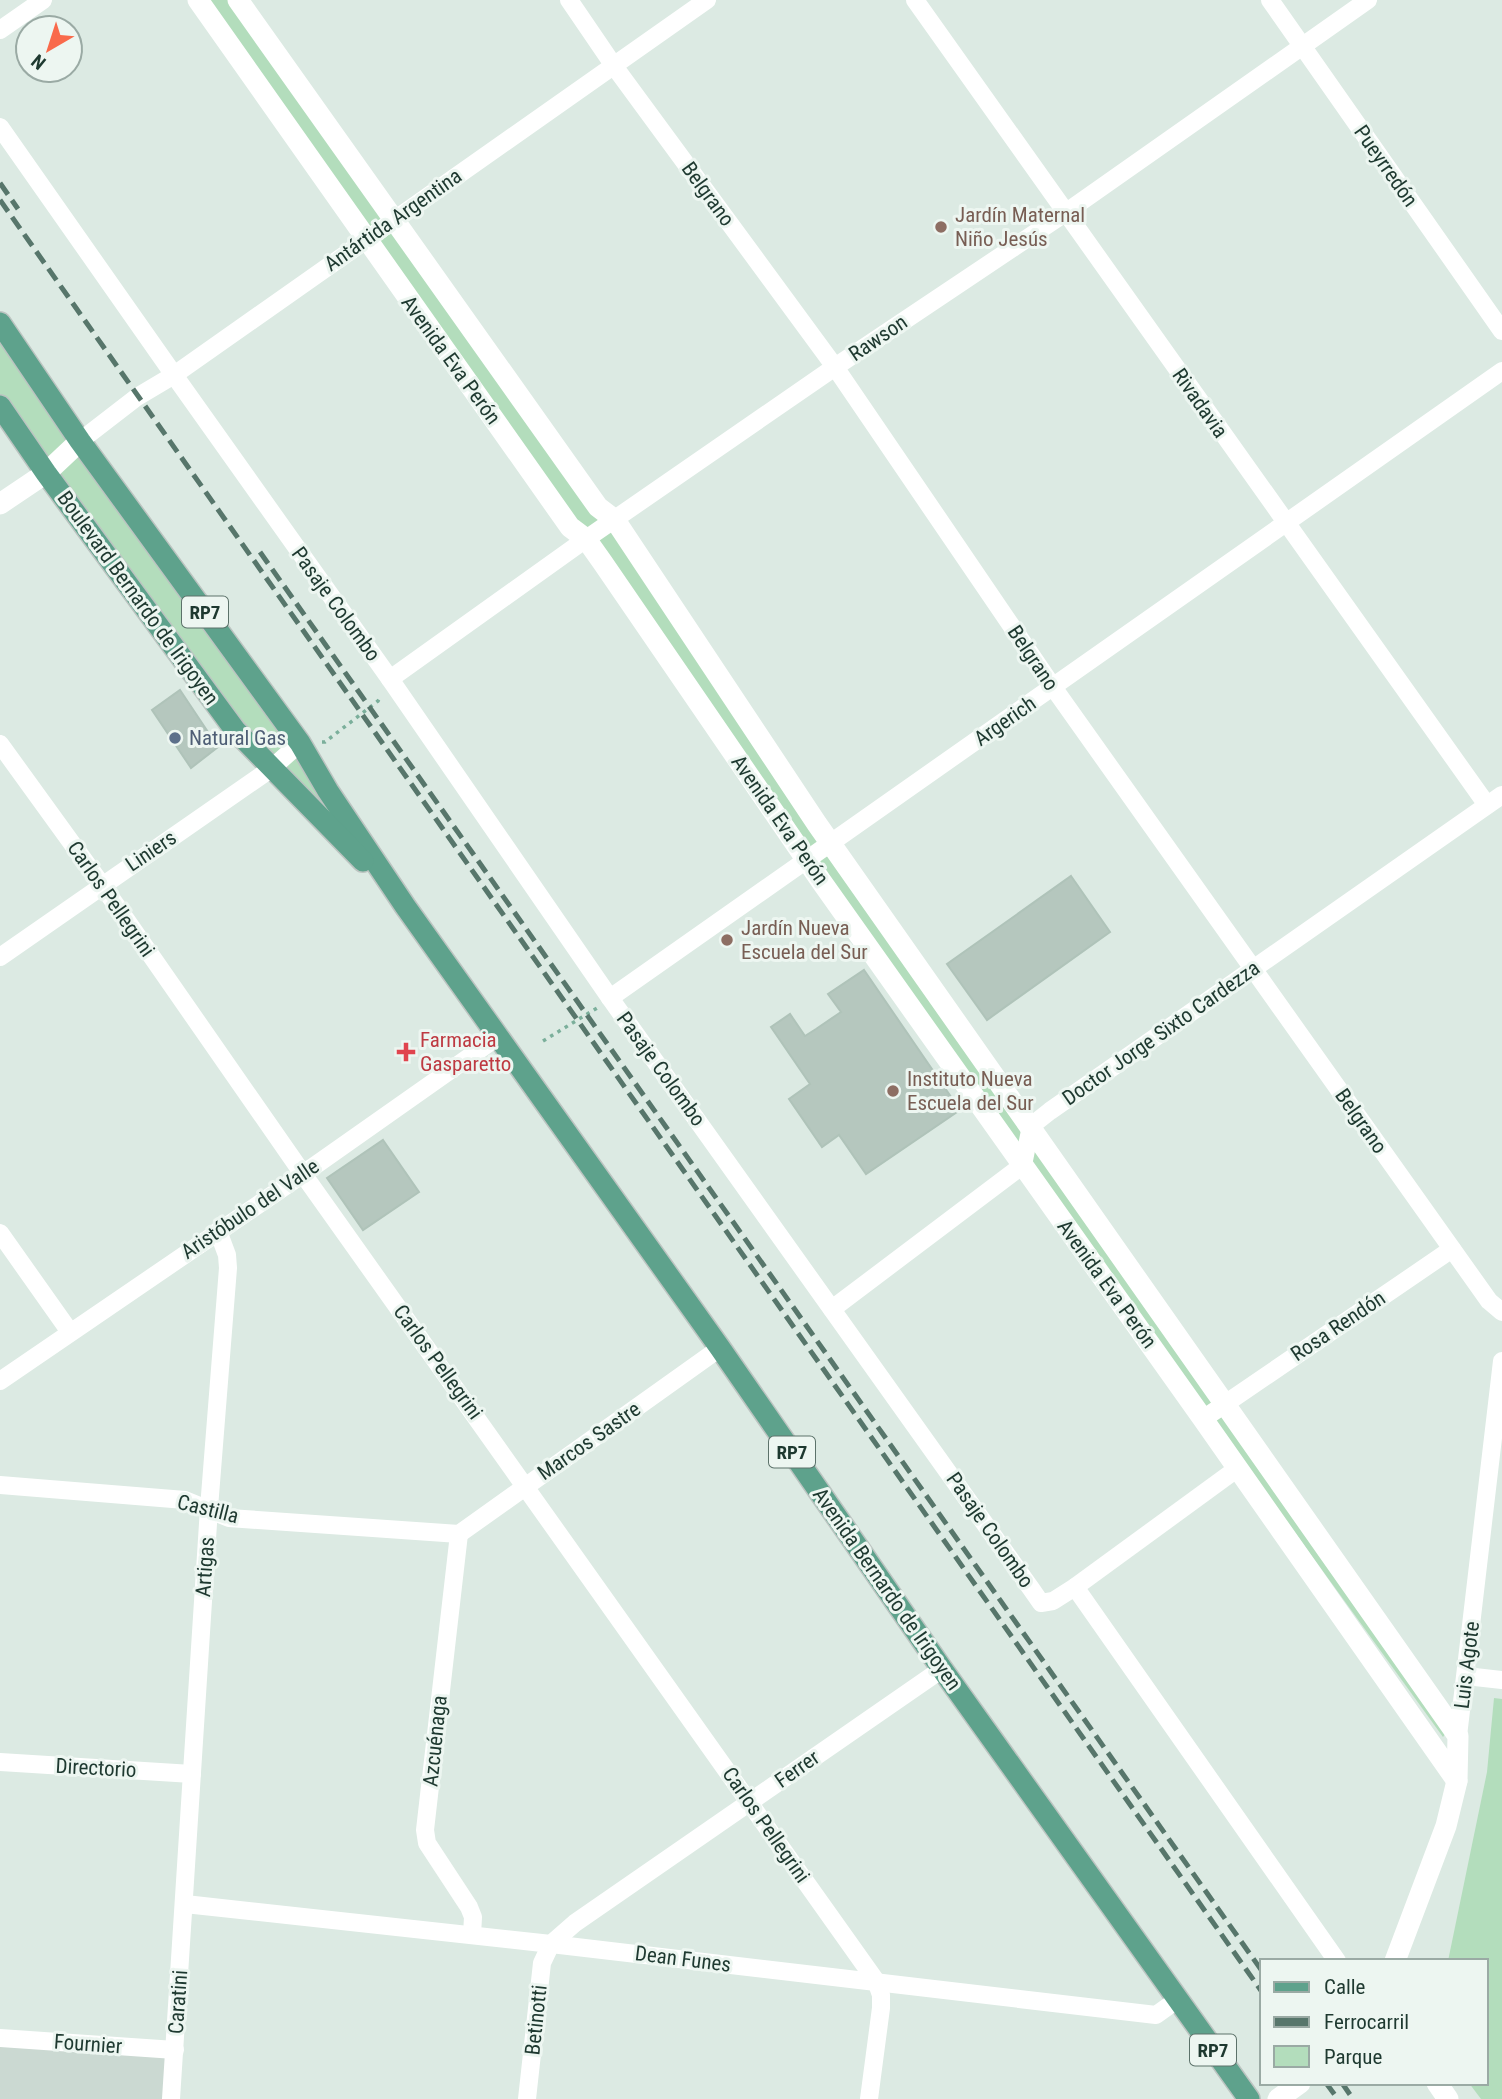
<svg xmlns="http://www.w3.org/2000/svg" width="1502" height="2099" font-family="'Roboto Condensed',sans-serif">
  <style>
    .built { fill: #cbd9d2 }
    .green { fill: #b3ddbc }
    .building { fill: #b5c7be; stroke: #afc3b9; stroke-width: 2 }
    .lines { fill: none; stroke-linecap: round; stroke-linejoin: round }
    .primary-casing { stroke: #bcc4c1; stroke-width: 24 }
    .path { stroke: #7baf9b; stroke-width: 3.5; stroke-dasharray: 3.5 5; stroke-linecap: butt }
    .minor { stroke: #fff; stroke-width: 18 }
    .tertiary { stroke: #fff; stroke-width: 21 }
    .primary { stroke: #5ea28c; stroke-width: 21 }
    .rail { stroke: #57766b; stroke-width: 5; stroke-dasharray: 14 7; stroke-linecap: butt }
    .education-dot { fill: #8d6e63; stroke: #edf6f1; stroke-width: 2.5 }
    .service-dot { fill: #5c6f8a; stroke: #edf6f1; stroke-width: 2.5 }
    .health-dot { fill: #e0444e; stroke: #edf6f1; stroke-width: 2.5 }
    .labels { text-anchor: middle; stroke-width: 6; stroke-linejoin: round; paint-order: stroke }
    .shield { fill: #edf6f1; stroke: #5c726a; stroke-width: 2 }
    .shield-label { font-size: 19px; font-weight: bold; fill: #1e3930 }
    .street-label { font-size: 21px; fill: #1e3930; stroke: #edf6f1 }
    .education-label { font-size: 21px; fill: #785e54; stroke: #edf6f1; text-anchor: start }
    .service-label { font-size: 21px; fill: #4e5e75; stroke: #edf6f1; text-anchor: start }
    .health-label { font-size: 21px; fill: #be3a42; stroke: #edf6f1; text-anchor: start }
  </style>
  <rect width="100%" height="100%" fill="#dceae3"/>
  <!-- built -->
  <path class="built" d="M0,2046L175,2050L171,2099H0Z"/>
  <!-- green -->
  <g class="green">
    <path d="M209,0H231L630,553L1449,1729L1443,1737L1225,1436Z"/>
    <path d="M0,323L405,906L272,768L0,406Z"/>
    <path d="M1494,1698L1502,1699V2099H1481L1469,2083H1486V1961H1448L1487,1772Z"/>
  </g>
  <!-- building -->
  <g class="building">
    <path d="M180,690L218,747L191,768L152,710Z"/>
    <path d="M1071,876L1110,932L987,1020L947,964Z"/>
    <path d="M864,970L960,1110L866,1174L839,1135L822,1147L789,1099L810,1084L771,1027L790,1014L805,1036L816,1029L841,1012L828,994Z"/>
    <path d="M383,1140L419,1192L363,1230L327,1178Z"/>
  </g>
  <g class="lines">
    <defs>
      <g id="primary">
        <path d="M0,323L80,441L300,743L328,791L405,906L720,1348L942,1669L1249,2099"/>
        <path d="M0,406L46,473L235,730L363,861"/>
      </g>
    </defs>
    <!-- primary casing -->
    <use href="#primary" class="primary-casing"/>
    <!-- path -->
    <g class="path">
      <path d="M322,742H325L378,701L381,696"/>
      <path d="M543,1041L597,1008"/>
    </g>
    <!-- minor -->
    <g class="minor">
      <path d="M569,0L614,66L835,367L1053,687L1489,1301L1502,1312"/>
      <path d="M915,0L1487,805"/>
      <path d="M1270,0L1502,331"/>
      <path d="M0,30L43,0"/>
      <path d="M0,127L174,375L390,679L610,998L1032,1590L1041,1603L1053,1601L1075,1587L1337,1961"/>
      <path d="M80,441L137,397L174,375L707,0"/>
      <path d="M390,679L586,539L835,367L1065,213L1368,0"/>
      <path d="M0,744L102,885L303,1174L876,1981L881,1995V2008L869,2099"/>
      <path d="M0,957L272,768L300,743"/>
      <path d="M610,998L1502,371"/>
      <path d="M0,1233L70,1332"/>
      <path d="M832,1309L1023,1165L1031,1126L1050,1111L1502,795"/>
      <path d="M0,1381L303,1174L499,1036"/>
      <path d="M1203,1419L1452,1249"/>
      <path d="M0,1485L185,1500L229,1518L459,1534"/>
      <path d="M459,1534L425,1830L427,1843L469,1907L473,1917L472,1935"/>
      <path d="M459,1534L720,1348"/>
      <path d="M1075,1587L1238,1468"/>
      <path d="M1466,1676L1502,1680"/>
      <path d="M1458,1736L1502,1361"/>
      <path d="M0,1762L192,1774"/>
      <path d="M185,1904L551,1944L1156,2015L1177,2000"/>
      <path d="M0,2038L175,2050"/>
      <path d="M171,2099L209,1508L228,1268L227,1255L218,1231"/>
      <path d="M527,2099L542,1963L551,1944L575,1923L942,1669"/>
    </g>
    <!-- tertiary -->
    <g class="tertiary">
      <path d="M198,0L570,527L586,539L603,563L821,881L1203,1419L1457,1781"/>
      <path d="M238,0L598,507L615,520L817,824L1458,1736L1457,1781L1446,1826L1395,1961"/>
      <path d="M0,504L46,473L80,441"/>
      <path d="M1437,2083L1448,2099"/>
      <path d="M1278,2099L1300,2083"/>
    </g>
    <!-- primary -->
    <use href="#primary" class="primary"/>
    <!-- rail -->
    <g class="rail">
      <path d="M0,183L18,209"/>
      <path d="M0,200L1262,1992"/>
      <path d="M260,552L1262,1971"/>
      <path d="M1326,2083L1338,2099"/>
      <path d="M1342,2083L1353,2099"/>
    </g>
  </g>
  <!-- markers -->
  <g class="education-dot">
    <circle cx="941" cy="227" r="7"/>
    <circle cx="727" cy="940" r="7"/>
    <circle cx="893" cy="1091" r="7"/>
  </g>
  <circle class="service-dot" cx="175" cy="738" r="7"/>
  <path class="health-dot" d="M402.5 1041.5h7v7h7v7h-7v7h-7v-7h-7v-7h7z"/>
  <g class="labels">
    <!-- shield labels -->
    <g class="shield">
      <rect x="182" y="596.5" width="46" height="31" rx="5"/>
      <rect x="769" y="1436.5" width="46" height="31" rx="5"/>
      <rect x="1190" y="2034.5" width="46" height="31" rx="5"/>
    </g>
    <g class="shield-label">
      <text x="205" y="619">RP7</text>
      <text x="792" y="1459">RP7</text>
      <text x="1213" y="2057">RP7</text>
    </g>
    <!-- street labels -->
    <g class="street-label">
      <text transform="translate(1386 166) rotate(55)" y="7">Pueyrredón</text>
      <text transform="translate(708 194) rotate(54)" y="7">Belgrano</text>
      <text transform="translate(393 220) rotate(-35)" y="7">Antártida Argentina</text>
      <text transform="translate(878 338) rotate(-34)" y="7">Rawson</text>
      <text transform="translate(451 360) rotate(54)" y="7">Avenida Eva Perón</text>
      <text transform="translate(1200 403) rotate(55)" y="7">Rivadavia</text>
      <text transform="translate(138 598) rotate(54)" y="7">Boulevard Bernardo de Irigoyen</text>
      <text transform="translate(336 604) rotate(54)" y="7">Pasaje Colombo</text>
      <text transform="translate(1033 658) rotate(56)" y="7">Belgrano</text>
      <text transform="translate(1005 721) rotate(-35)" y="7">Argerich</text>
      <text transform="translate(780 820) rotate(55)" y="7">Avenida Eva Perón</text>
      <text transform="translate(151 851) rotate(-34)" y="7">Liniers</text>
      <text transform="translate(111 899) rotate(55)" y="7">Carlos Pellegrini</text>
      <text transform="translate(1161 1033) rotate(-35)" y="7">Doctor Jorge Sixto Cardezza</text>
      <text transform="translate(661 1069) rotate(54)" y="7">Pasaje Colombo</text>
      <text transform="translate(1361 1121) rotate(55)" y="7">Belgrano</text>
      <text transform="translate(250 1209) rotate(-34)" y="7">Aristóbulo del Valle</text>
      <text transform="translate(1107 1284) rotate(54)" y="7">Avenida Eva Perón</text>
      <text transform="translate(1338 1326) rotate(-34)" y="7">Rosa Rendón</text>
      <text transform="translate(438 1362) rotate(54)" y="7">Carlos Pellegrini</text>
      <text transform="translate(589 1441) rotate(-35)" y="7">Marcos Sastre</text>
      <text transform="translate(208 1509) rotate(14)" y="7">Castilla</text>
      <text transform="translate(990 1530) rotate(55)" y="7">Pasaje Colombo</text>
      <text transform="translate(205 1567) rotate(-86)" y="7">Artigas</text>
      <text transform="translate(887 1589) rotate(55)" y="7">Avenida Bernardo de Irigoyen</text>
      <text transform="translate(1467 1665) rotate(-83)" y="7">Luis Agote</text>
      <text transform="translate(435 1741) rotate(-84)" y="7">Azcuénaga</text>
      <text transform="translate(96 1768) rotate(3)" y="7">Directorio</text>
      <text transform="translate(797 1769) rotate(-35)" y="7">Ferrer</text>
      <text transform="translate(766 1825) rotate(55)" y="7">Carlos Pellegrini</text>
      <text transform="translate(683 1959) rotate(7)" y="7">Dean Funes</text>
      <text transform="translate(178 2002) rotate(-86)" y="7">Caratini</text>
      <text transform="translate(536 2020) rotate(-84)" y="7">Betinotti</text>
      <text transform="translate(88 2044) rotate(4)" y="7">Fournier</text>
    </g>
    <!-- education labels -->
    <g class="education-label">
      <text x="955" y="222">Jardín Maternal<tspan x="955" dy="24">Niño Jesús</tspan></text>
      <text x="741" y="935">Jardín Nueva<tspan x="741" dy="24">Escuela del Sur</tspan></text>
      <text x="907" y="1086">Instituto Nueva<tspan x="907" dy="24">Escuela del Sur</tspan></text>
    </g>
    <!-- service labels -->
    <g class="service-label">
      <text x="189" y="745">Natural Gas</text>
    </g>
    <!-- health labels -->
    <g class="health-label">
      <text x="420" y="1047">Farmacia<tspan x="420" dy="24">Gasparetto</tspan></text>
    </g>
  </g>
  <!-- legend -->
  <rect x="1260" y="1959" width="228" height="126" fill="#edf6f1" stroke="#9aaaa4" stroke-width="2"/>
  <rect x="1274" y="1982" width="35" height="10" fill="#5ea28c" stroke="#9aaaa4" stroke-width="2"/>
  <text x="1324" y="1994" font-size="21" fill="#1e3930">Calle</text>
  <rect x="1274" y="2017" width="35" height="10" fill="#57766b" stroke="#9aaaa4" stroke-width="2"/>
  <text x="1324" y="2029" font-size="21" fill="#1e3930">Ferrocarril</text>
  <rect x="1274" y="2046" width="35" height="21" fill="#b3ddbc" stroke="#9aaaa4" stroke-width="2"/>
  <text x="1324" y="2064" font-size="21" fill="#1e3930">Parque</text>
  <!-- north arrow -->
  <g transform="translate(49 49) rotate(219)"><circle r="33" fill="#edf6f1" stroke="#9aaaa4" stroke-width="2"/>
  <path d="M0-5L12 26L0 18L-12 26Z" fill="#f96a4b"/>
  <text y="-10" font-size="19" font-weight="bold" text-anchor="middle" fill="#1e3930">N</text>
  </g>
</svg>
